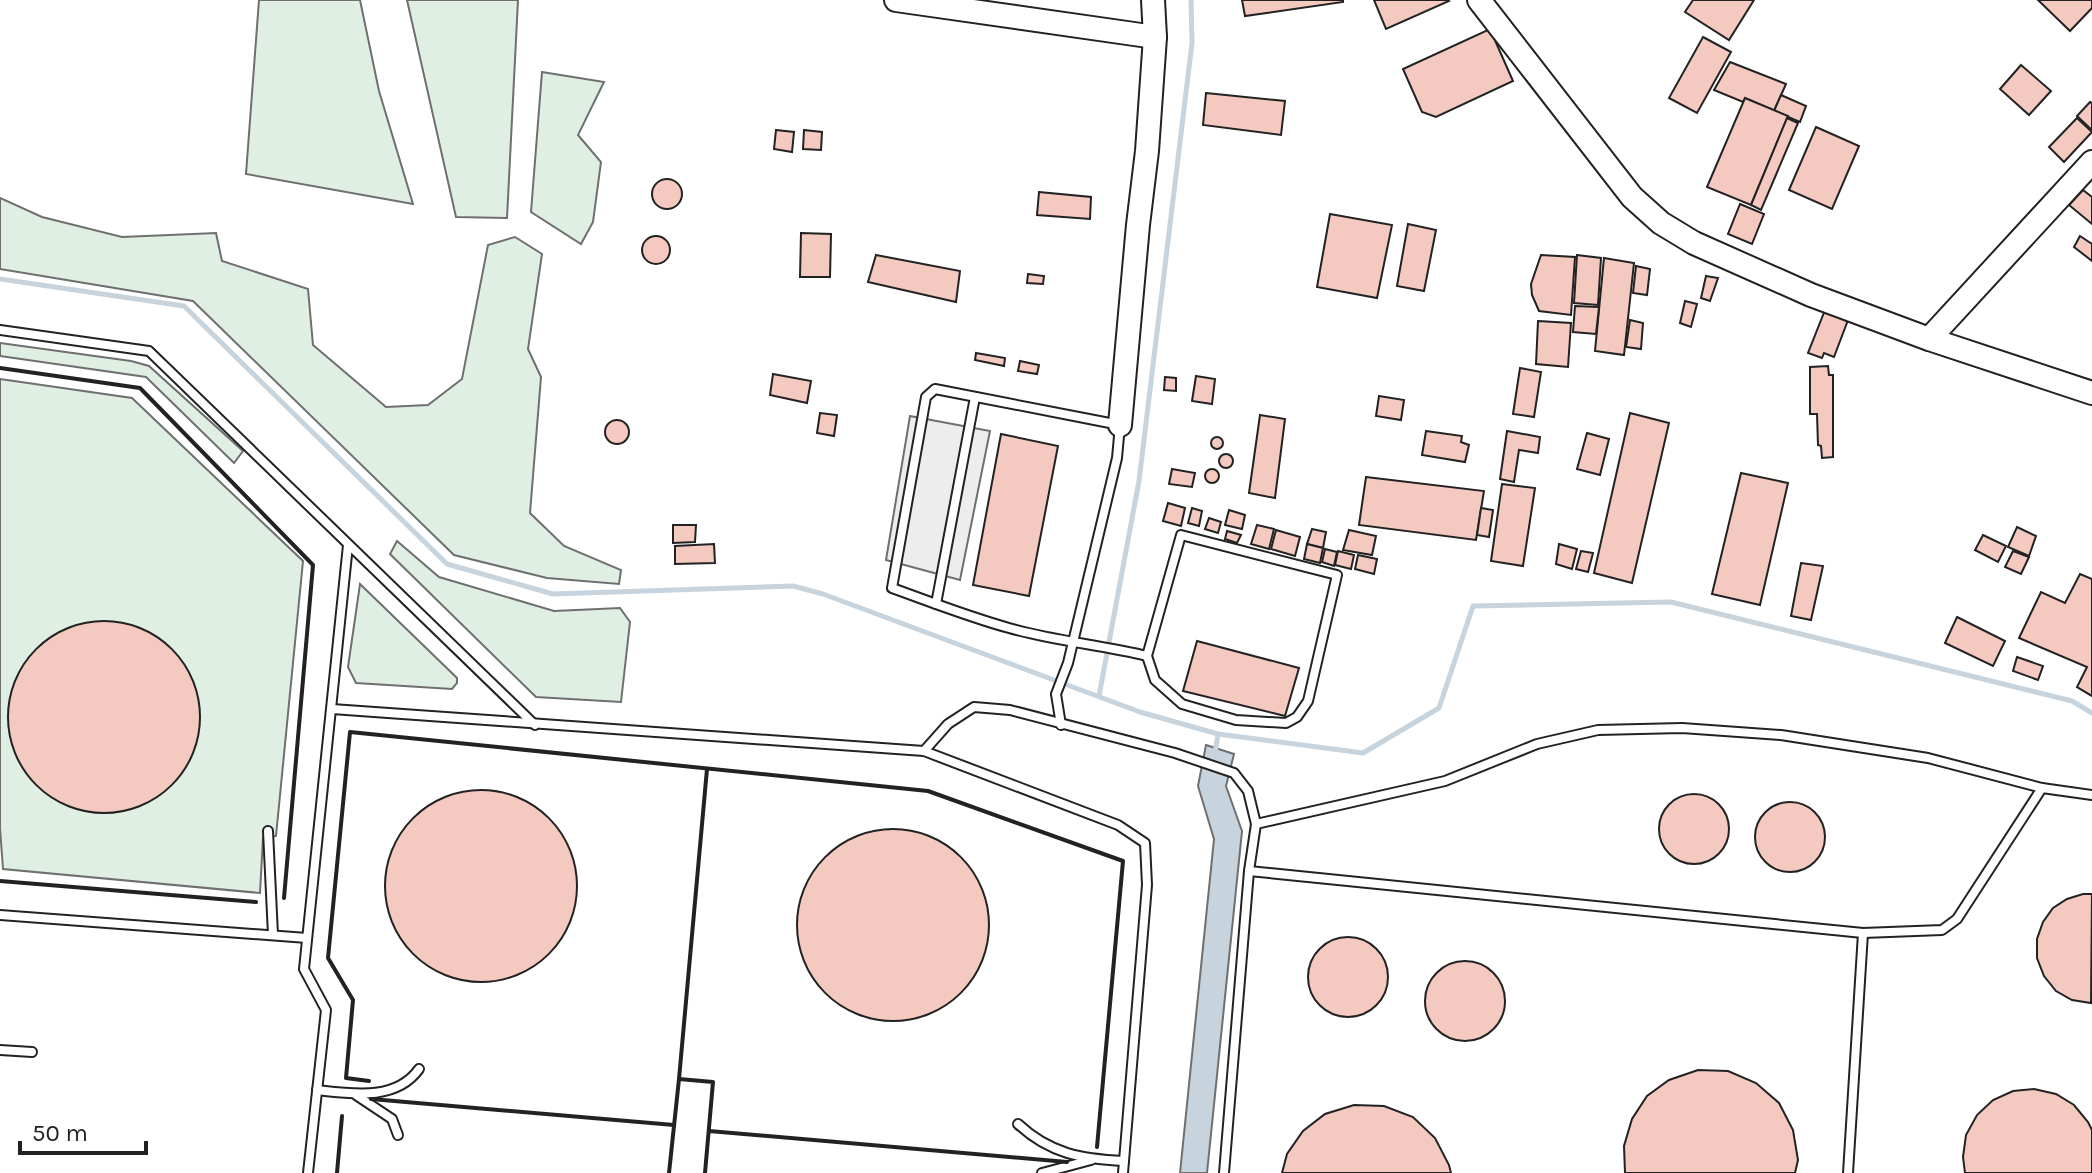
<svg xmlns="http://www.w3.org/2000/svg" width="2092" height="1173" font-family="Karla,sans-serif">
  <style>
    .green { fill: #e0efe3; stroke: #6f6f6f; stroke-width: 2 }
    .parking { fill: #ededed; stroke: #6f6f6f; stroke-width: 2 }
    .water { fill: #c7d3dd; stroke: #6f6f6f; stroke-width: 2 }
    .lines { fill: none; stroke-linecap: round; stroke-linejoin: round }
    .stream { stroke: #c7d3dd; stroke-width: 5 }
    .building { fill: #f3c9c0; stroke: #222; stroke-width: 2 }
    .lane-casing { stroke: #222; stroke-width: 12 }
    .secondary-casing { stroke: #222; stroke-width: 26 }
    .lane { stroke: #fff; stroke-width: 8 }
    .secondary { stroke: #fff; stroke-width: 22 }
    .wall { stroke: #222; stroke-width: 4 }
  </style>
  <rect width="100%" height="100%" fill="#fff"/>
  <!-- green -->
  <g class="green">
    <path d="M259,0H360L379,91L413,204L246,174Z"/>
    <path d="M407,0H518L507,218L456,217Z"/>
    <path d="M542,72L604,82L578,135L601,162L593,222L581,244L531,212Z"/>
    <path d="M0,198L42,217L122,237L216,233L222,261L308,289L313,345L386,407L428,405L462,379L488,245L515,237L542,254L528,349L541,377L530,513L564,546L621,570L619,584L547,578L454,555L193,301L0,269Z"/>
    <path d="M0,343L131,361L149,366L243,451L234,463L146,377L0,356Z"/>
    <path d="M0,379L132,398L303,561L276,836L263,838L260,893L3,869L0,828Z"/>
    <path d="M397,541L439,577L554,611L620,608L630,622L621,702L536,697L390,554Z"/>
    <path d="M360,584L457,678V683L452,689L356,683L348,667Z"/>
  </g>
  <!-- parking -->
  <path class="parking" d="M910,416L990,431L960,580L886,560Z"/>
  <!-- water -->
  <path class="water" d="M1206,745L1234,754L1226,786L1242,831L1207,1173H1180L1214,839L1198,786Z"/>
  <g class="lines">
    <!-- stream -->
    <g class="stream">
      <path d="M0,279L184,306L447,564L553,594L793,586L823,594L1140,712L1218,734L1363,753L1439,708L1473,606L1671,602L2072,701L2092,713"/>
      <path d="M1099,696L1139,481L1192,43L1191,0"/>
      <path d="M1215,753L1218,734"/>
    </g>
  </g>
  <!-- building -->
  <g class="building">
    <path d="M1242,0H1343V2L1245,16Z"/>
    <path d="M1374,0H1448L1449,1L1386,29Z"/>
    <path d="M1693,0H1754L1729,40L1685,12Z"/>
    <path d="M2038,0H2092V8L2070,31Z"/>
    <path d="M1490,29L1513,81L1436,117L1422,112L1403,69Z"/>
    <path d="M1703,37L1731,52L1697,113L1669,98Z"/>
    <path d="M1730,62L1786,84L1774,111L1745,98L1743,102L1714,90Z"/>
    <path d="M2021,65L2051,91L2029,115L2000,89Z"/>
    <path d="M1206,93L1285,101L1281,135L1203,125Z"/>
    <path d="M1781,95L1806,106L1800,122L1774,111Z"/>
    <path d="M1745,98L1788,116L1751,205L1707,187Z"/>
    <path d="M2090,102L2092,103V130L2077,116Z"/>
    <path d="M1787,118L1798,123L1761,210L1751,205Z"/>
    <path d="M2077,118L2092,132L2064,162L2049,147Z"/>
    <path d="M1816,127L1859,146L1832,209L1789,190Z"/>
    <path d="M776,130L794,132L792,152L774,149Z"/>
    <path d="M804,130L822,132L821,150L803,149Z"/>
    <circle cx="667" cy="194" r="15"/>
    <path d="M2083,190L2092,197V224L2069,205Z"/>
    <path d="M1039,192L1091,197L1090,219L1037,215Z"/>
    <path d="M1740,204L1764,214L1752,244L1728,234Z"/>
    <path d="M1330,214L1392,225L1377,298L1317,287Z"/>
    <path d="M1408,224L1436,230L1424,291L1397,286Z"/>
    <path d="M801,233L831,234L830,277H800Z"/>
    <circle cx="656" cy="250" r="14"/>
    <path d="M2080,236L2092,244V261L2074,247Z"/>
    <path d="M876,255L960,271L956,302L868,282Z"/>
    <path d="M1541,255L1575,257L1571,315L1539,311L1532,295L1531,284Z"/>
    <path d="M1577,255L1601,258L1598,305L1574,303Z"/>
    <path d="M1604,258L1634,263L1624,355L1595,351Z"/>
    <path d="M1636,266L1650,269L1647,295L1633,293Z"/>
    <path d="M1028,274L1044,276L1043,284L1027,283Z"/>
    <path d="M1706,276L1718,278L1710,301L1701,298Z"/>
    <path d="M1685,301L1697,304L1691,327L1680,323Z"/>
    <path d="M1575,306L1599,307L1596,334L1573,332Z"/>
    <path d="M1825,310L1848,320L1834,357L1824,353L1822,358L1808,353Z"/>
    <path d="M1630,320L1643,323L1641,349L1626,347Z"/>
    <path d="M1538,321L1571,323L1568,367L1536,364Z"/>
    <path d="M976,353L1005,358L1004,366L975,360Z"/>
    <path d="M1020,361L1039,365L1037,374L1018,371Z"/>
    <path d="M1828,366L1829,375H1833V457L1822,458L1821,446L1818,445L1817,414H1810V367Z"/>
    <path d="M1520,368L1541,372L1534,417L1513,414Z"/>
    <path d="M773,374L811,381L807,403L770,395Z"/>
    <path d="M1196,376L1215,379L1212,404L1192,401Z"/>
    <path d="M1165,377L1176,378V391L1164,390Z"/>
    <path d="M1379,396L1404,400L1401,420L1376,416Z"/>
    <path d="M820,413L837,415L834,436L817,433Z"/>
    <path d="M1630,413L1669,423L1632,583L1594,573Z"/>
    <path d="M1260,415L1285,419L1275,498L1249,493Z"/>
    <circle cx="617" cy="432" r="12"/>
    <path d="M1426,431L1462,436L1461,442L1469,445L1465,462L1422,455Z"/>
    <path d="M1507,431L1540,437L1538,453L1519,450L1514,482L1500,479Z"/>
    <path d="M1587,433L1609,439L1600,475L1577,469Z"/>
    <path d="M1001,434L1058,446L1029,596L973,585Z"/>
    <circle cx="1217" cy="443" r="6"/>
    <circle cx="1226" cy="461" r="7"/>
    <circle cx="1212" cy="476" r="7"/>
    <path d="M1172,469L1195,473L1192,487L1169,484Z"/>
    <path d="M1741,473L1788,483L1760,605L1712,594Z"/>
    <path d="M1366,477L1484,491L1476,540L1359,525Z"/>
    <path d="M1502,484L1535,488L1523,566L1491,561Z"/>
    <path d="M1168,503L1185,508L1181,526L1163,521Z"/>
    <path d="M1192,508L1202,511L1199,526L1188,523Z"/>
    <path d="M1481,508L1493,510L1489,537L1477,535Z"/>
    <path d="M1229,510L1245,515L1242,529L1225,525Z"/>
    <path d="M1209,518L1221,522L1218,533L1205,529Z"/>
    <path d="M673,525H696L695,542L673,543Z"/>
    <path d="M1257,525L1274,529L1269,549L1251,544Z"/>
    <path d="M2017,527L2036,536L2029,556L2008,547Z"/>
    <path d="M1312,529L1326,532L1323,548L1307,544Z"/>
    <path d="M1276,530L1300,537L1295,556L1271,549Z"/>
    <path d="M1349,530L1376,536L1372,555L1343,550Z"/>
    <path d="M1227,531L1241,535L1237,543L1225,539Z"/>
    <path d="M1983,535L2006,546L1998,562L1975,550Z"/>
    <path d="M714,544L715,563L675,564V546Z"/>
    <path d="M1307,544L1323,548L1320,563L1304,559Z"/>
    <path d="M1559,544L1577,549L1572,569L1556,564Z"/>
    <path d="M1325,549L1337,552L1334,566L1322,562Z"/>
    <path d="M1338,551L1354,555L1351,569L1335,565Z"/>
    <path d="M1581,551L1593,553L1588,572L1576,569Z"/>
    <path d="M2013,551L2029,557L2021,574L2005,567Z"/>
    <path d="M1358,555L1377,559L1374,574L1355,569Z"/>
    <path d="M1801,563L1823,566L1811,620L1791,616Z"/>
    <path d="M2080,574L2092,579V696L2077,687L2087,667L2019,638L2041,592L2065,603Z"/>
    <path d="M1957,617L2005,641L1993,666L1945,643Z"/>
    <circle cx="104" cy="717" r="96"/>
    <path d="M1197,641L1299,668L1285,716L1183,691Z"/>
    <path d="M2017,657L2043,666L2038,680L2013,671Z"/>
    <circle cx="481" cy="886" r="96"/>
    <circle cx="1694" cy="829" r="35"/>
    <circle cx="1790" cy="837" r="35"/>
    <circle cx="893" cy="925" r="96"/>
    <path d="M2083,894H2092L2091,1003L2072,1000L2056,991L2044,976L2037,958V939L2043,922L2053,908L2067,899Z"/>
    <circle cx="1348" cy="977" r="40"/>
    <circle cx="1465" cy="1001" r="40"/>
    <path d="M1698,1070L1728,1071L1756,1083L1779,1103L1793,1130L1798,1160L1795,1173H1625L1624,1146L1632,1119L1647,1096L1669,1080Z"/>
    <path d="M2034,1089L2056,1094L2074,1105L2088,1122L2092,1130V1173H1965L1963,1157L1966,1135L1977,1115L1993,1100L2013,1091Z"/>
    <path d="M1354,1105L1384,1106L1413,1117L1435,1138L1449,1165L1451,1173H1282L1287,1154L1303,1131L1325,1114Z"/>
  </g>
  <g class="lines">
    <defs>
      <g id="lane">
        <path d="M0,330L149,351L535,725"/>
        <path d="M1181,535L1337,575L1308,701L1297,717L1286,723L1236,720L1182,704L1155,680L1147,656Z"/>
        <path d="M936,604L975,397"/>
        <path d="M332,709L924,751L1118,825L1145,843L1147,885L1123,1173"/>
        <path d="M1061,725L1056,694L1068,663L1117,458L1120,425L935,389L926,397L892,588C931,602 969,617 1009,628C1054,641 1102,645 1147,656"/>
        <path d="M924,751L948,724L974,707L1010,710L1175,753L1234,773L1248,791L1256,824L1249,871L1224,1173"/>
        <path d="M1256,824L1445,781L1537,744L1598,730L1682,728L1781,735L1928,758L2042,788L2092,795"/>
        <path d="M268,831L273,935"/>
        <path d="M1249,871L1863,933L1942,930L1957,919L2042,788"/>
        <path d="M0,915L307,938"/>
        <path d="M0,1050L32,1052"/>
        <path d="M317,1090C353,1094 396,1101 419,1069"/>
        <path d="M356,1095L392,1119L398,1135"/>
        <path d="M1018,1124C1050,1154 1082,1159 1124,1161"/>
        <path d="M308,1173L326,1010L304,969L348,545"/>
        <path d="M1042,1173L1091,1160"/>
        <path d="M1848,1173L1863,933"/>
      </g>
      <g id="secondary">
        <path d="M896,0L1155,37"/>
        <path d="M1479,0L1632,197L1661,223L1694,243L1811,295L1929,339L2092,393"/>
        <path d="M1929,339L2092,162"/>
        <path d="M1120,425L1138,225L1147,151L1155,37L1153,0"/>
      </g>
    </defs>
    <!-- lane casing -->
    <use href="#lane" class="lane-casing"/>
    <!-- secondary casing -->
    <use href="#secondary" class="secondary-casing"/>
    <!-- lane -->
    <use href="#lane" class="lane"/>
    <!-- secondary -->
    <use href="#secondary" class="secondary"/>
    <!-- wall -->
    <g class="wall">
      <path d="M0,368L140,388L313,565L284,898"/>
      <path d="M0,881L256,902"/>
      <path d="M679,1079L707,769"/>
      <path d="M369,1081L346,1078L353,1000L328,958L350,732L928,791L1123,861L1097,1147"/>
      <path d="M371,1099L674,1125"/>
      <path d="M709,1131L1067,1162"/>
      <path d="M337,1173L342,1116"/>
      <path d="M669,1173L679,1079L713,1082L705,1173"/>
    </g>
  </g>
  <!-- scale -->
  <path d="M20 1141v12h126v-12" fill="none" stroke="#222222" stroke-width="4"/>
  <text x="32" y="1141" font-size="24" fill="#222222" stroke="#ffffff" stroke-width="6" paint-order="stroke">50 m</text>
</svg>
